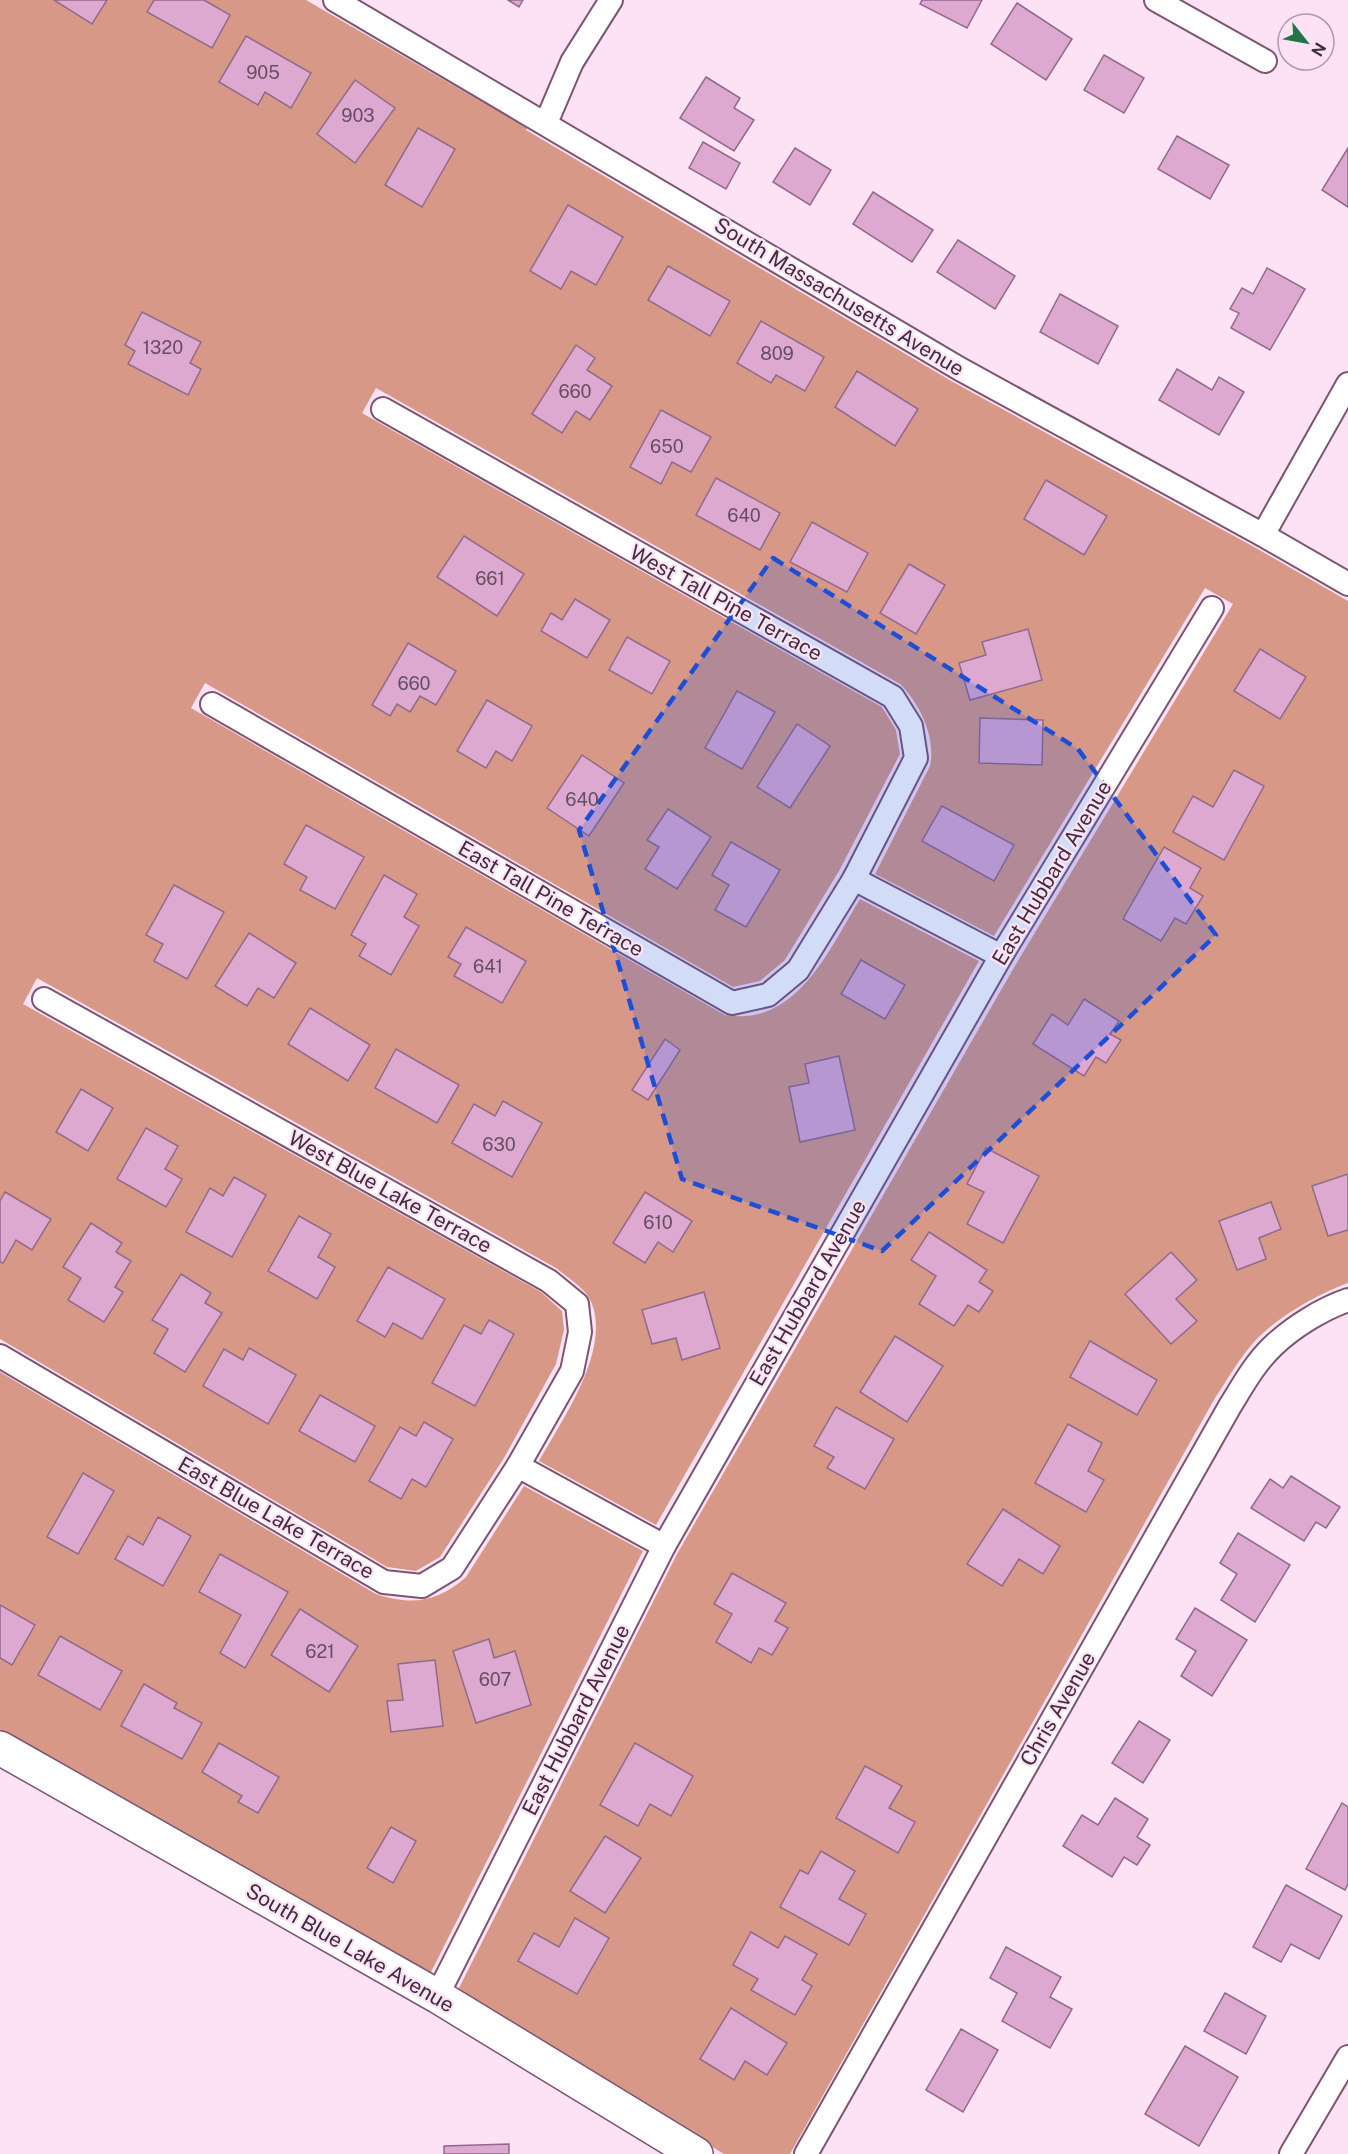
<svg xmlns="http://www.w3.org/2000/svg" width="1348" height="2154" font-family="'Public Sans',sans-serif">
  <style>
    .forest { fill: #d89888 }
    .building { fill: #dda9d1; stroke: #926a89; stroke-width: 1.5 }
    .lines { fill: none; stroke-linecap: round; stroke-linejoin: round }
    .street-casing { stroke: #7b5573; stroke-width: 26 }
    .secondary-casing { stroke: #7b5573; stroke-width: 36 }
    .street { stroke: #fff; stroke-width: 22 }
    .secondary { stroke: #fff; stroke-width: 33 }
    .marked { fill: #1d4ed8; fill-opacity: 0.2; stroke: #1d4ed8; stroke-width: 4.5; stroke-dasharray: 12 8; stroke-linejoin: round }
    .labels { text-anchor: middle; stroke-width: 4.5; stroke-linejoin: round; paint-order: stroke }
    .number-label { font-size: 18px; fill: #664d60 }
    .street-label { font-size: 21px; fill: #3f2e3b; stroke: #fde2f6 }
  </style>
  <rect width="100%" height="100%" fill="#fde2f6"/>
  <!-- forest -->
  <g class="forest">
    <path d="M0,0H306L527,128L526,130L953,382L1256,548L1348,601V1283C1318,1294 1287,1312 1263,1333C1243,1351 1230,1376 1215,1398L790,2154H724L457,1992L677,1554L1016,964L1233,604L1205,588L994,936L875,874L930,766C936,737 920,704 900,684L376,388L362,413L882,707L896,730L900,754L839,871L785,960L760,981L733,987L205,683L191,708L725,1015C797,1027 829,949 860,899L979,961L656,1525L539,1461C562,1420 610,1352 592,1304C587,1289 568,1278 556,1268L37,978L23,1004L541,1292L562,1311L564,1330L556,1364L504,1458L440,1557L416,1571L387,1567L0,1339Z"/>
    <path d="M0,1372L376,1594C412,1606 438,1602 466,1577L524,1486L643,1551L429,1976L0,1732Z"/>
  </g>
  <!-- building -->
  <g class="building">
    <path d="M54,0H107L92,24Z"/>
    <path d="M154,0H204L230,15L212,48L147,12Z"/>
    <path d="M508,0H523L519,7Z"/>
    <path d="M922,0H982L967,28L920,4Z"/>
    <path d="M1017,3L1072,39L1046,80L991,44Z"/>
    <path d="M246,36L311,73L291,108L265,92L258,105L219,82Z"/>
    <path d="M1104,55L1144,78L1124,113L1084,90Z"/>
    <path d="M706,77L740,98L734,108L754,120L734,151L680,118Z"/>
    <path d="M355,80L395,108L355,163L317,134Z"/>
    <path d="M418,128L455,149L422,207L385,185Z"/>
    <path d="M1177,136L1229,165L1210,199L1158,169Z"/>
    <path d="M703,142L740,163L726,189L689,168Z"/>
    <path d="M795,148L831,170L810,205L773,182Z"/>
    <path d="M1348,148V207L1322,190Z"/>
    <path d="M873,192L933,230L912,262L853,224Z"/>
    <path d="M568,205L623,237L596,285L571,271L561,289L530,271Z"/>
    <path d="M958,240L1015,276L995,309L937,272Z"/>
    <path d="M668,266L730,301L710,336L648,300Z"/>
    <path d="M1267,268L1305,289L1270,350L1231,328L1239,313L1230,309L1242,288L1253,294Z"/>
    <path d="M1060,294L1118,326L1098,364L1040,332Z"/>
    <path d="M142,312L201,342L190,363L201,369L188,395L128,364L135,351L125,345Z"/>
    <path d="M761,321L824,357L805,391L776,375L771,383L737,363Z"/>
    <path d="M576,345L595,358L587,370L612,386L590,420L576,411L562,433L532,414Z"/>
    <path d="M1177,369L1212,390L1219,377L1244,392L1219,435L1159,400Z"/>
    <path d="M857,371L918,409L895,446L835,407Z"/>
    <path d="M661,410L711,437L691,472L672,462L661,484L630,467Z"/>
    <path d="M716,478L780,513L760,550L696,515Z"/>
    <path d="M1046,480L1107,516L1084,555L1024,519Z"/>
    <path d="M812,522L868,553L847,592L790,562Z"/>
    <path d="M464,536L524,574L497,616L437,577Z"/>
    <path d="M909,564L945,585L916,634L880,613Z"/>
    <path d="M575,599L610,620L587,658L541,631L551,613L562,620Z"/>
    <path d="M1028,629L1042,680L970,700L959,663L986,655L982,642Z"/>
    <path d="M627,637L670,661L652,694L609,670Z"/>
    <path d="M408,643L456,671L436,705L420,696L410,712L397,704L390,716L372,705Z"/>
    <path d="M1260,649L1306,677L1280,719L1234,691Z"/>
    <path d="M737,691L775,712L742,769L705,748Z"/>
    <path d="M487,700L532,726L512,761L496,751L486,768L457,751Z"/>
    <path d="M980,718L1043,720L1042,765L979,763Z"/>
    <path d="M797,724L830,746L790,808L757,787Z"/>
    <path d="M582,755L624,783L589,836L547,808Z"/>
    <path d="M1234,770L1264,786L1224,860L1173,832L1193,796L1213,807Z"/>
    <path d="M942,806L1014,845L994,881L922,841Z"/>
    <path d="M668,809L711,837L677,889L645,869L659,847L647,840Z"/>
    <path d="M306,825L364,857L335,909L300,890L307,877L284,864Z"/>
    <path d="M731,842L780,870L746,927L715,910L729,885L712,875Z"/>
    <path d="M1164,847L1201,868L1190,888L1203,896L1186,924L1175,918L1161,941L1123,919Z"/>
    <path d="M384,875L417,894L404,917L419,926L391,975L359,956L366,944L351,935Z"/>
    <path d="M174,885L224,912L187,979L154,961L163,944L146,935Z"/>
    <path d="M466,927L526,961L502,1003L454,976L461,964L448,957Z"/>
    <path d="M249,933L296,963L274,998L258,988L247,1006L215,986Z"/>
    <path d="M861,960L905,985L885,1019L841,994Z"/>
    <path d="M1084,999L1119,1021L1110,1034L1121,1040L1106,1063L1096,1057L1084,1076L1033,1044L1052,1014L1068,1025Z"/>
    <path d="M310,1008L370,1045L348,1081L288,1044Z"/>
    <path d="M665,1039L680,1050L648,1100L632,1090Z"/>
    <path d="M396,1049L459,1085L437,1123L375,1088Z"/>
    <path d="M839,1056L855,1130L800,1142L789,1087L809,1083L805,1064Z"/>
    <path d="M81,1089L113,1108L88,1151L56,1132Z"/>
    <path d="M503,1101L542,1123L512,1177L452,1143L474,1104L495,1116Z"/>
    <path d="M146,1128L178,1146L165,1169L182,1179L166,1207L117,1179Z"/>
    <path d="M986,1148L1039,1176L1003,1243L967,1224L984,1192L967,1184Z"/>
    <path d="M1348,1174V1230L1328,1236L1312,1186Z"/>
    <path d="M234,1177L266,1195L232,1257L186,1232L210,1188L223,1196Z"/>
    <path d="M5,1192L51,1219L32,1250L16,1240L3,1263L0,1262V1201Z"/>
    <path d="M645,1192L692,1221L673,1252L658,1242L645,1263L613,1243Z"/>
    <path d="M1271,1202L1281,1229L1259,1238L1266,1259L1237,1270L1219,1221Z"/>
    <path d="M299,1216L331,1234L318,1257L335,1267L317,1299L268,1271Z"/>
    <path d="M91,1223L122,1243L116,1252L131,1261L115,1287L123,1292L104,1322L68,1300L81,1278L63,1267Z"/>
    <path d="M929,1232L987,1270L979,1282L993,1291L979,1312L968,1305L954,1326L919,1304L936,1276L911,1260Z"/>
    <path d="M1171,1252L1197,1280L1176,1299L1197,1321L1171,1344L1125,1294Z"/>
    <path d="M388,1267L445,1299L422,1339L393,1323L385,1337L357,1321Z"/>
    <path d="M181,1274L211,1293L205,1303L222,1313L185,1372L154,1353L168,1329L152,1320Z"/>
    <path d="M704,1292L720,1348L682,1360L676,1338L652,1344L642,1310Z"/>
    <path d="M489,1320L514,1334L475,1406L432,1383L464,1325L481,1334Z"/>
    <path d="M895,1336L943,1366L907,1422L860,1392Z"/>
    <path d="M1090,1341L1157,1380L1137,1415L1070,1377Z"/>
    <path d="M249,1348L296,1375L268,1424L203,1386L224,1349L243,1360Z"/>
    <path d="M320,1395L375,1426L355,1462L299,1431Z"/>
    <path d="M836,1407L894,1439L865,1489L827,1468L834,1457L814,1446Z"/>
    <path d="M424,1422L453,1439L426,1487L412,1479L401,1499L369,1481L400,1427L416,1436Z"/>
    <path d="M1068,1424L1102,1443L1088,1471L1104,1480L1086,1512L1035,1483Z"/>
    <path d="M83,1473L114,1491L78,1554L47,1537Z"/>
    <path d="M1291,1476L1340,1507L1326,1528L1316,1522L1304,1541L1251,1508L1270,1479L1283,1488Z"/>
    <path d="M1003,1509L1060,1546L1043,1574L1019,1559L1002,1586L967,1564Z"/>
    <path d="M158,1517L191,1536L163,1586L115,1559L128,1536L143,1545Z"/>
    <path d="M1238,1533L1290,1565L1255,1622L1221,1600L1237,1574L1220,1563Z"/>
    <path d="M220,1554L288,1592L245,1668L220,1653L241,1615L199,1592Z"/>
    <path d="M732,1573L786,1603L775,1621L788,1628L772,1655L759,1648L751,1663L716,1642L732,1614L714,1604Z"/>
    <path d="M0,1605L35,1625L12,1665L0,1658Z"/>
    <path d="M1195,1608L1247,1640L1212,1696L1181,1676L1196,1651L1176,1639Z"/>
    <path d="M300,1609L358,1646L329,1692L271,1655Z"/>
    <path d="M60,1636L122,1671L100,1710L38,1675Z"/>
    <path d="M489,1639L494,1658L515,1651L531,1705L476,1723L453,1651Z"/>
    <path d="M435,1660L443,1726L391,1732L387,1701L403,1700L398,1664Z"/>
    <path d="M144,1684L177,1703L174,1708L202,1723L182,1759L121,1726Z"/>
    <path d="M1139,1721L1170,1740L1143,1783L1112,1763Z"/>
    <path d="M219,1743L279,1777L258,1813L238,1802L242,1796L202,1772Z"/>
    <path d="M635,1743L693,1776L671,1816L650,1804L638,1826L600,1805Z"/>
    <path d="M865,1766L902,1786L889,1808L915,1822L898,1853L836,1818Z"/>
    <path d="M1115,1798L1148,1819L1137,1837L1150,1845L1137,1865L1124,1857L1112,1877L1063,1846L1082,1815L1098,1825Z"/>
    <path d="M1342,1803L1348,1807V1884L1345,1890L1306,1869Z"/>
    <path d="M391,1827L416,1841L393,1883L367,1868Z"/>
    <path d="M605,1836L641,1858L605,1913L570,1891Z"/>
    <path d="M821,1851L855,1871L839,1899L866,1914L849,1945L780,1907L800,1870L808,1874Z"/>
    <path d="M1286,1885L1342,1916L1319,1959L1291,1944L1281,1962L1253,1947Z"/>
    <path d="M575,1918L609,1938L577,1994L518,1961L534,1933L559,1947Z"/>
    <path d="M751,1932L778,1948L785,1936L817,1954L802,1980L812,1986L795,2015L751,1990L758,1979L733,1965Z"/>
    <path d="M1006,1947L1061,1977L1050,1997L1072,2009L1050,2048L1002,2021L1017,1993L990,1978Z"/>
    <path d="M1225,1993L1266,2016L1246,2054L1204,2031Z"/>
    <path d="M731,2008L787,2043L767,2075L745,2061L734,2080L700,2059Z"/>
    <path d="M961,2029L998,2050L963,2112L926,2090Z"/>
    <path d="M1185,2046L1238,2077L1199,2146L1145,2114Z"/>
    <path d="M509,2144V2154H444V2146Z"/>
  </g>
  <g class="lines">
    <defs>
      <g id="street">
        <path d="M335,0L960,369L1263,535L1348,584"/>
        <path d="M1156,0L1265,61"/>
        <path d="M546,123L572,62L611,0"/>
        <path d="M1263,535L1348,384"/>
        <path d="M212,704L732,1003L768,995L798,970L854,879L916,758L911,726L893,697L383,409"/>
        <path d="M854,879L1001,956"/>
        <path d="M0,1356L384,1582L422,1586L452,1568L518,1466L572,1371L580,1332L577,1304L549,1281L44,999"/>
        <path d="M518,1466L664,1546"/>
        <path d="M437,1996L664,1546L1001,956L1212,608"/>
        <path d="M806,2154L1230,1406C1243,1385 1255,1363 1273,1346C1293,1327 1322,1309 1348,1300"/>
        <path d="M1291,2154L1348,2057"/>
      </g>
      <path id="secondary" d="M0,1748L437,1996L696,2154"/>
    </defs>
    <!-- street casing -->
    <use href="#street" class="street-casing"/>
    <!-- secondary casing -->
    <use href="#secondary" class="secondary-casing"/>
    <!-- street -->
    <use href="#street" class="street"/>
    <!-- secondary -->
    <use href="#secondary" class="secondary"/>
  </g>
  <!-- marked area -->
  <path class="marked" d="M773,558L1078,749L1216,935L882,1251L682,1179L579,830Z"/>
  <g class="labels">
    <!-- number labels -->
    <g class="number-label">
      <text x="263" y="79">905</text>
      <text x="358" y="122">903</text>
      <text x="163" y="354">1320</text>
      <text x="777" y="360">809</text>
      <text x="575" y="398">660</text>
      <text x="667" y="453">650</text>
      <text x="744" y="522">640</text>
      <text x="490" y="585">661</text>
      <text x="414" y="690">660</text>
      <text x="582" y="806">640</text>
      <text x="488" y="973">641</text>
      <text x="499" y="1151">630</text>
      <text x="658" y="1229">610</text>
      <text x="320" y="1658">621</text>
      <text x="495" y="1686">607</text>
    </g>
    <!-- street labels -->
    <g class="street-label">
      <text transform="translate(839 297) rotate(31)" y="7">South Massachusetts Avenue</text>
      <text transform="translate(726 603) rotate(29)" y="7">West Tall Pine Terrace</text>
      <text transform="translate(1052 873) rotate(-59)" y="7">East Hubbard Avenue</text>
      <text transform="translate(551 899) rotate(30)" y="7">East Tall Pine Terrace</text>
      <text transform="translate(390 1192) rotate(29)" y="7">West Blue Lake Terrace</text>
      <text transform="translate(808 1293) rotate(-60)" y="7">East Hubbard Avenue</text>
      <text transform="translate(276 1518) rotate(30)" y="7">East Blue Lake Terrace</text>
      <text transform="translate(1058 1709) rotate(-60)" y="7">Chris Avenue</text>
      <text transform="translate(576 1720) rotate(-63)" y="7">East Hubbard Avenue</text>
      <text transform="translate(350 1948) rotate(30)" y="7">South Blue Lake Avenue</text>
    </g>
  </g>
  <!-- north arrow -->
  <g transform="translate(1306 42) rotate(121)"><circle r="28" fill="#fde2f6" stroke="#b19aab" stroke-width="1.5"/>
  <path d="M0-4.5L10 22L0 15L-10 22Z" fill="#227546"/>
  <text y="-9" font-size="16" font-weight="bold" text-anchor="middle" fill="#3f2e3b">N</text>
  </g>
</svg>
